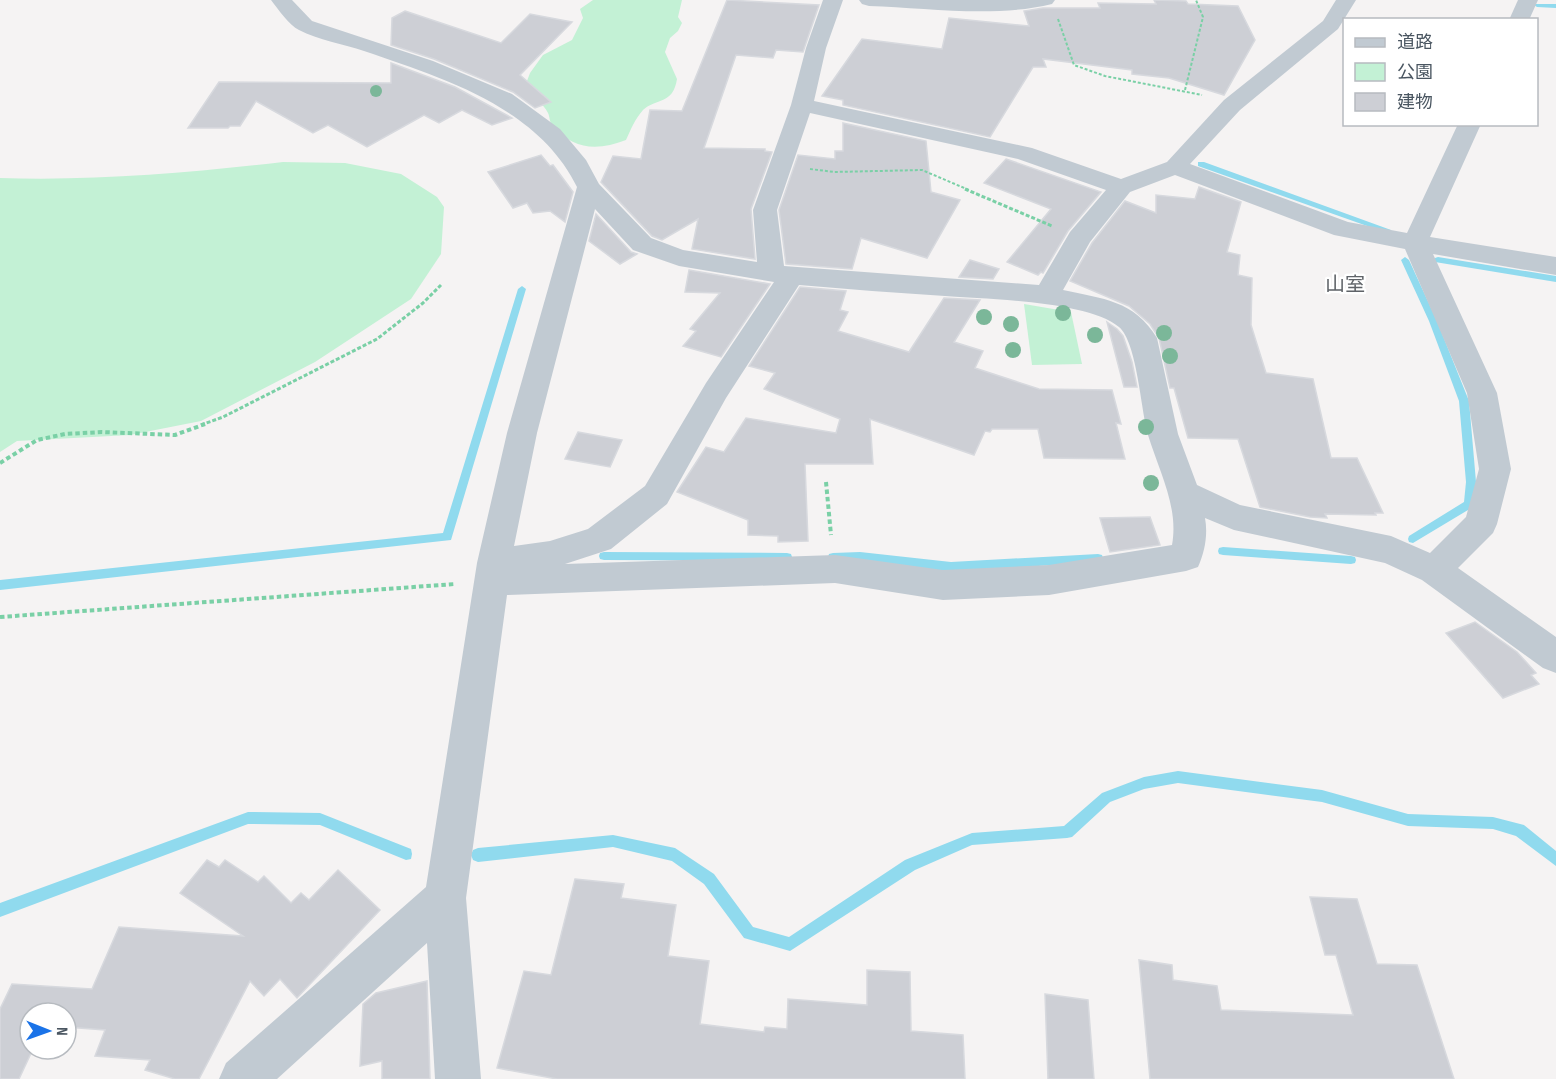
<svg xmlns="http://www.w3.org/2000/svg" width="1556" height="1079" font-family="'Sofia Sans Condensed','Noto Sans JP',sans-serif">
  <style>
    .green { fill: #c3f1d5 }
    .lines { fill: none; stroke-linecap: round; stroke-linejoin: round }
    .stream { fill: #90daee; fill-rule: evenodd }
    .building { fill: #cdcfd5; stroke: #d7d9de; stroke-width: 1.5 }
    .path-far2 { stroke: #7ad0a6; stroke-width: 2; stroke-dasharray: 3 2; stroke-linecap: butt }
    .path-far1 { stroke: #7ad0a6; stroke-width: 3; stroke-dasharray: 4 2; stroke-linecap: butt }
    .path { stroke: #7ad0a6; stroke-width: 4; stroke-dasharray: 4.5 3; stroke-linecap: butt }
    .minor { fill: #c1cad2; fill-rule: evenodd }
    .tree { fill: #7bb799 }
    .labels { text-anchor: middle; stroke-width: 4.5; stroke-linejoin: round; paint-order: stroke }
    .quarter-label { font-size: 20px; fill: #5f6368; stroke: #fff }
  </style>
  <rect width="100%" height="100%" fill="#f5f3f3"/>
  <!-- green -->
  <g class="green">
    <path d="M593,0H682L678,17L682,23L678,31L670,38L665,52L677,79C673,105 656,98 643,110C635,119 631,129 626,140C598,151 573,150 553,126C549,122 550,117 548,113C543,103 532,95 524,89L530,73L543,55L572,40L583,18L580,9Z"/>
    <path d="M283,162L345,163L401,174L437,197L444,207L441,254L411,299L315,362L201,421L130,435L17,441L0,452V178C95,181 189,173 283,162Z"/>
    <path d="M1024,304L1071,312L1082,364L1032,365Z"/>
  </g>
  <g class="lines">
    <!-- stream -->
    <g class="stream">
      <path d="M1535,4H1556V8L1537,7L1534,5Z"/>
      <path d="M1198,162H1204L1391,230L1390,232H1384L1198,166Z"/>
      <path d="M1405,257L1409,260L1437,321L1469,401L1476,482L1473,507L1413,543L1409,542L1408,539L1409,536L1464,502L1466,482L1459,401L1429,321L1401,260Z"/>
      <path d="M1438,257L1556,276V282L1435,262V258Z"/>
      <path d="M522,286L526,289L451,540L0,590V580L443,533L518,289Z"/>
      <path d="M1223,547L1351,556L1355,557L1356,560L1355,563L1351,564L1223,555L1219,554L1218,551L1219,548Z"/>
      <path d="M604,552L787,553L791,554L792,557L791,560L787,561L604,560L600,559L599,556L600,553Z"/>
      <path d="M860,552L951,562L1098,554L1102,555L1103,558L1102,561L1098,562L951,572L860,560L833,561L829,560L828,557L829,554L833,553Z"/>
      <path d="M1178,771L1322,790L1408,814L1493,817L1524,825L1556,851V866L1516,836L1493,829L1408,826L1322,802L1178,783L1144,789L1110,802L1072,837L1067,838L972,845L915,870L790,951L744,938L704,884L672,861L613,847L478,862L473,860L471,855L473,850L478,848L613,835L675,848L714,874L753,927L789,937L905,860L972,833L1064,826L1102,793L1144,777Z"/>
      <path d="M248,812L320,813L411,849L412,854L411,859L406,860L320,825L248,824L0,917V903Z"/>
    </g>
  </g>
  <!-- building -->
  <g class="building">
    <path d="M727,0L819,5L803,52L776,50L773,58L736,55L704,148L765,149V151L772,152L751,209L755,259L692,249L698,219L662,240L652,236L601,182L613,156L641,159L650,110L682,111Z"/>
    <path d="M1154,0L1186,1L1188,4L1238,6L1255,40L1224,95L1169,78L1132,74V70L1043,59L1046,67H1033L990,137L843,105V100L822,96L862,39L942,49L949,18L1029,26L1024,11L1043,8H1100L1098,3L1156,4Z"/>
    <path d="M405,11L501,43L530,14L572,22L520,75L551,102L535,108L513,92L434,59L391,45L392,18Z"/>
    <path d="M391,63L455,87L512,118L492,125L462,110L439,123L424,115L367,147L328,125L313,133L256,101L240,126H230L228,128H188L219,82L391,83Z"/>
    <path d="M843,123L926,141L931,192L960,200L927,258L861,238L852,269L786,264L779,210L798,155L835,159V151H843Z"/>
    <path d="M541,155L550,166L553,165L573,192L565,222L550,211L533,213L527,203L513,208L488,172Z"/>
    <path d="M1006,159L1101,192L1068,231L1043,273L1041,272L1038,275L1007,262L1051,209L984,183Z"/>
    <path d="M1199,187L1241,202L1227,252L1240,255L1238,275L1252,278L1251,325L1266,373L1313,379L1331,458H1357L1383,513H1375L1376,515L1325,514L1327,518L1310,517L1260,507L1238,439L1188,438L1174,388H1170L1159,338L1150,324L1129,306L1070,281L1092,243L1125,201L1156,213V195L1195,199Z"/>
    <path d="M596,214L631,252L637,254L620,264L589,241Z"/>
    <path d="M970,260L999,269L993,279L959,277Z"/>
    <path d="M689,270L770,284L721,357L683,346L696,331L690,329L720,293L685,292Z"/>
    <path d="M800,287L846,291L840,310L848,312L838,331L909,352L944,298L980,300L954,342L983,351L975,368L1039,389L1112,390L1121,424L1116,423L1125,459L1044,458L1038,429H992L990,432L985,431L974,455L870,419L873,464H805L808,541L778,542V536L748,535V520L677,492L706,447L724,452L746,418L836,433L840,419L764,389L775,373L749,366Z"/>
    <path d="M1107,322L1117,329L1123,336L1132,362L1137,387H1124Z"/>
    <path d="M578,432L622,440L610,467L565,459Z"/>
    <path d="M1150,517L1160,545L1110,552L1100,518Z"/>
    <path d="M1475,622L1517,652L1536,673L1531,675L1539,684L1503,698L1446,633Z"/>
    <path d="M207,860L219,867L225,860L258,882L264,876L291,903L301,893L309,900L338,870L380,910L297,998L280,979L264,996L250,981L199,1079H175L145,1070L150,1060L95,1056L105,1030L66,1027V1013H30V1049H33L19,1079H0V1009L12,984L92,989L119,927L243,936L180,893Z"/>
    <path d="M575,879L624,884L621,898L676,905L668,956L709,961L700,1024L764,1032L765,1027L787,1029L788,999L867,1005V970L910,972L911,1031L963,1035L965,1079H557L497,1068L524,971L551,975Z"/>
    <path d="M1310,897L1357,899L1377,964L1417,965L1454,1079H1150L1139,960L1172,965L1173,980L1217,986L1221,1010L1353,1015L1336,955H1325Z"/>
    <path d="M427,981L430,1079H382V1061L360,1066L363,1004L376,993Z"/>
    <path d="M1045,994L1088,1000L1094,1079H1048Z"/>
  </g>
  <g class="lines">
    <!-- path-far2 -->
    <g class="path-far2">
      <path d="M1058,19L1074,65L1105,76L1202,95"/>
      <path d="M1185,90L1203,17L1196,0"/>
      <path d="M810,169L834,172L922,170L969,190"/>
    </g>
    <!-- path-far1 -->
    <g class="path-far1">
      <path d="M965,189L1052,226"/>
      <path d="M201,425L223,417L377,339L423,303L441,285"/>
    </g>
    <!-- path -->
    <g class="path">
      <path d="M0,463L37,440L65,434L102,432L175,435L205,424"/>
      <path d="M826,482L831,535"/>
      <path d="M0,617L455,584"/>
    </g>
    <!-- minor -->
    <g class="minor">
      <path d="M271,0H292L312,21L433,61L512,94L560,129L586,160L599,184L651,238L683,250L757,262L753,210L791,105L806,48L823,0H843L826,48L814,101L1032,148L1121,179L1167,162L1224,100L1323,21L1336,0H1356L1338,29L1240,110L1190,164L1348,222L1407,233L1458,124H1481L1430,237L1556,257V275L1433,254L1497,393L1511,469L1497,524L1493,533L1458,568L1556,637V673L1543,668L1422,580L1385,563L1234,530L1205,518C1208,534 1205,552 1198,567L1186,571L1049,595L943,600L835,583L507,595L466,898L481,1079H435L427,943L277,1079H219L226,1063L426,887L477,563L507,433L577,187C538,107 443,78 364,51C344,44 318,40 299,30C289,25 278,9 271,0ZM810,113L1018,159L1106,190L1070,232L1039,285L784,266L777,210ZM1175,175L1334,235L1405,249L1467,393L1479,469L1466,517L1430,553L1391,536L1240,505L1197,485L1178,434L1157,338C1134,300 1103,299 1063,290L1090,242L1130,192ZM595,209L633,250L679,266L774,282L706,383L645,486L588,529L550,541L514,546L537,433ZM799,285C848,289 896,293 945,296C986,299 1088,301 1119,327C1137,342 1141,410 1148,435C1159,471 1179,507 1172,545L1049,565L943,570L835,555L565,564L611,549L667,504L726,398Z"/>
      <path d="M859,0H1055L1052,4C996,18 927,8 869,6L862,4Z"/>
      <path d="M1518,0H1538L1529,20H1509Z"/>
    </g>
  </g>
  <!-- trees -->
  <g class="tree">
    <circle cx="376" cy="91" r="6"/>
    <circle cx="1063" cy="313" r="8"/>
    <circle cx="984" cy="317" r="8"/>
    <circle cx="1011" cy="324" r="8"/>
    <circle cx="1164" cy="333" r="8"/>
    <circle cx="1095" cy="335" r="8"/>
    <circle cx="1013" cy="350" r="8"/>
    <circle cx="1170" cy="356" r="8"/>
    <circle cx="1146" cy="427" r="8"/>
    <circle cx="1151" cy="483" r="8"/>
  </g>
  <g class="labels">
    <!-- quarter labels -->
    <g class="quarter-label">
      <text x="1345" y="291">山室</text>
    </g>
  </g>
  <!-- legend -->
  <rect x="1343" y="18" width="195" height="108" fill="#ffffff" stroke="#b7bbc0" stroke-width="1.5"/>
  <rect x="1355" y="38" width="30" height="9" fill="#c1cad2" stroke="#b7bbc0" stroke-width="1.5"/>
  <text x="1397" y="48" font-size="18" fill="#4a5661">道路</text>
  <rect x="1355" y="63" width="30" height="18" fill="#c3f1d5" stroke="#b7bbc0" stroke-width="1.5"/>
  <text x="1397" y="78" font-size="18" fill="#4a5661">公園</text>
  <rect x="1355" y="93" width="30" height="18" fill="#cdcfd5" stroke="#b7bbc0" stroke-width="1.5"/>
  <text x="1397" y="108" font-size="18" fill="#4a5661">建物</text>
  <!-- north arrow -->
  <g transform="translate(48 1031) rotate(91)"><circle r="28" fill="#ffffff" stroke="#b7bbc0" stroke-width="1.5"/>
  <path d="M0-4.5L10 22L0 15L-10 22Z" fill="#1a73e8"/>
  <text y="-9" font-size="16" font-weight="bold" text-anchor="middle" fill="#4a5661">N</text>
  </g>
</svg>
